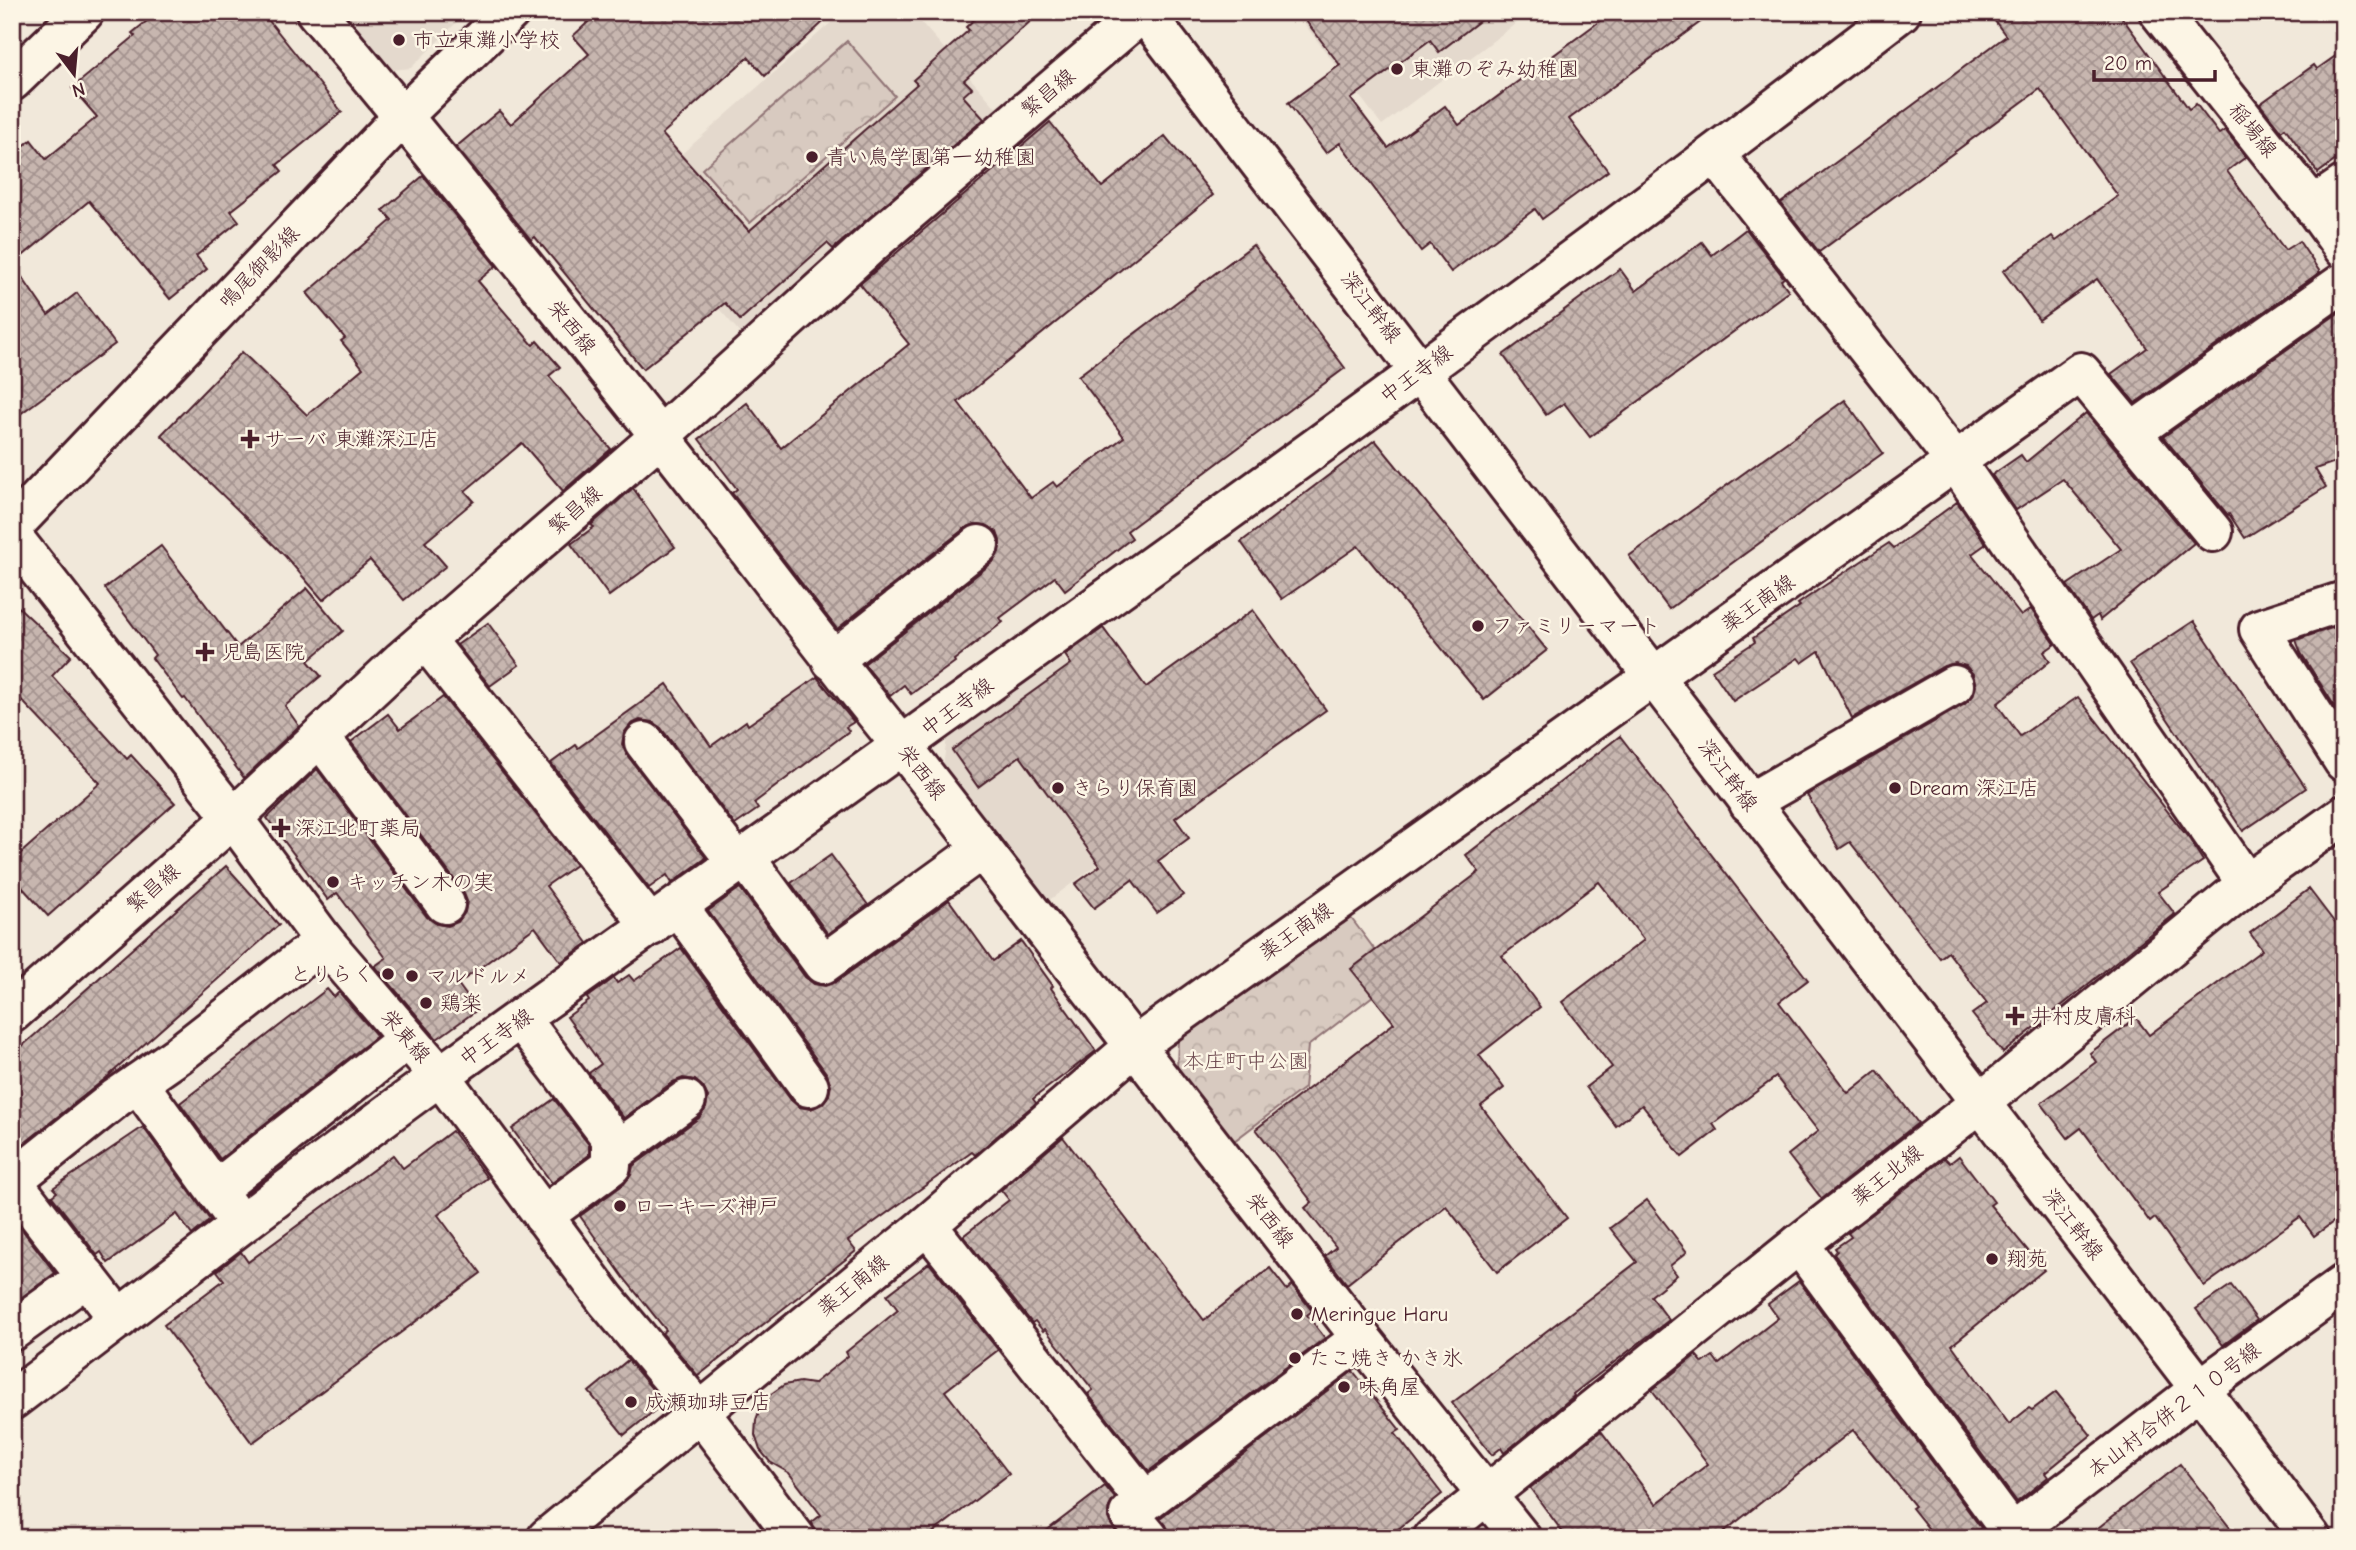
<svg xmlns="http://www.w3.org/2000/svg" width="2356" height="1550" font-family="'Comic Neue','Klee One',sans-serif">
  <style>
    .built { fill: #e4d9cd }
    .park { fill: url(#park-crowns); stroke: #917476; stroke-width: 2 }
    .building { fill: url(#building-cross-hatch); stroke: #4a1f2b; stroke-width: 2 }
    .lines { fill: none; stroke-linecap: round; stroke-linejoin: round }
    .minor-casing { stroke: #4a1f2b; stroke-width: 44 }
    .minor { stroke: #fcf5e5; stroke-width: 38 }
    .poi-dot { fill: #4a1f2b; stroke: #fcf5e5; stroke-width: 2.5 }
    .labels { text-anchor: middle; stroke-width: 5; stroke-linejoin: round; paint-order: stroke }
    .poi-label { font-size: 21px; fill: #4a1f2b; stroke: #fcf5e5; text-anchor: start }
    .street-label { font-size: 21px; fill: #4a1f2b; stroke: #fcf5e5 }
    .park-label { font-size: 21px; fill: #6e4a50; stroke: #fcf5e5 }
  </style>
  <defs>
    <pattern id="park-crowns" width="20" height="18" patternUnits="userSpaceOnUse" patternTransform="scale(1.75)"><rect width="20" height="18" fill="#d8cac0"/><path d="M2 6a3 3 0 1 1 6 0M12 15a3 3 0 1 1 6 0" fill="none" stroke="#bbada5"/></pattern>
    <pattern id="building-cross-hatch" width="8" height="8" patternUnits="userSpaceOnUse" patternTransform="scale(1.75)"><rect width="8" height="8" fill="#c7b6af"/><path d="M0 0l8 8M0 8l8-8" fill="none" stroke="#a4938f"/></pattern>
  </defs>
  <rect width="100%" height="100%" fill="#f1e8da"/>
  <filter id="ink" filterUnits="userSpaceOnUse"><feTurbulence type="fractalNoise" baseFrequency=".0143" numOctaves="2"/><feDisplacementMap in="SourceGraphic" scale="14" xChannelSelector="R" yChannelSelector="G"/><feConvolveMatrix kernelMatrix="1 2 1 2 8 2 1 2 1" color-interpolation-filters="sRGB"/></filter>
  <g filter="url(#ink)">
    <!-- built -->
    <g class="built">
      <path d="M337,12H467L411,68L383,71Z"/>
      <path d="M843,12H912L999,111L743,336L626,203Z"/>
      <path d="M1295,12H1531L1382,125Z"/>
      <path d="M1060,654L1174,808L1044,904L943,767L947,737Z"/>
    </g>
    <!-- park -->
    <g class="park">
      <path d="M847,41L895,96L750,223L702,169Z"/>
      <path d="M1351,918L1396,978L1308,1046L1304,1088L1234,1141L1177,1069L1178,1040Z"/>
    </g>
    <!-- building -->
    <g class="building">
      <path d="M158,12H262L342,112L277,165L282,171L231,211L239,221L196,256L207,269L170,299L89,201L13,264L48,315L77,293L115,344L12,420V155L31,140L46,159L97,117L72,88L135,36L132,33Z"/>
      <path d="M599,12H834L765,76L748,57L662,134L749,231L917,84L913,80L969,30L966,27L982,12H1041L964,80L972,88L963,96L984,119L833,249L827,243L740,320L725,303L643,369L535,237L531,240L456,147L499,111L511,124L589,54L573,36Z"/>
      <path d="M1299,12H1491L1439,52L1430,40L1351,99L1388,148L1445,106L1459,125L1612,12H1714L1569,119L1608,171L1542,219L1535,209L1451,272L1430,244L1421,251L1340,143L1326,153L1288,103L1340,65Z"/>
      <path d="M1988,12H2118L2189,109L2196,104L2219,134L2225,130L2246,157L2227,171L2285,250L2299,241L2320,272L2135,403L2111,374L2147,348L2097,279L2039,320L2003,271L2052,236L2056,241L2118,196L2040,89L1819,252L1781,203L2006,36Z"/>
      <path d="M2344,50V154L2318,173L2285,128L2281,131L2260,104L2314,65L2317,69Z"/>
      <path d="M1050,122L1102,187L1165,136L1213,195L958,402L1031,498L1053,482L1057,487L1124,437L1078,376L1253,245L1345,368L1127,531L1132,538L1065,590L1055,577L1000,618L1003,622L954,660L955,662L911,694L904,685L890,696L864,664L993,562L999,552L1000,541L997,532L986,525L975,524L965,528L837,629L732,493L737,489L699,439L747,403L781,448L909,344L860,284Z"/>
      <path d="M423,176L496,266L478,281L533,345L537,341L560,367L549,376L611,449L563,491L522,443L465,491L474,501L425,542L446,566L404,600L370,560L323,600L285,556L161,435L242,352L307,415L363,368L341,341L345,338L307,293L392,220L383,210Z"/>
      <path d="M1746,229L1784,278L1781,280L1789,291L1590,437L1564,403L1546,415L1503,355L1620,269L1636,291L1702,242L1712,255Z"/>
      <path d="M2344,309V459L2315,469L2326,487L2245,538L2229,514L2228,515L2163,437Z"/>
      <path d="M1845,400L1883,453L1669,609L1629,556Z"/>
      <path d="M2086,413L2194,543L2100,620L2098,615L2091,620L2067,585L2121,549L2063,479L2016,510L1992,475L2021,455L2026,462Z"/>
      <path d="M1375,440L1547,650L1484,700L1358,546L1282,599L1241,542Z"/>
      <path d="M633,488L675,547L609,596L571,544L594,527L591,525Z"/>
      <path d="M1957,502L1986,544L1972,554L2021,616L2031,609L2055,644L2044,652L2050,661L1997,704L2020,736L2078,697L2190,840L2203,861L2158,892L2175,914L2003,1053L1972,1014L1987,1003L1948,952L1940,958L1850,842L1839,849L1807,795L1965,704L1973,696L1976,686L1973,674L1966,666L1955,663L1944,666L1852,718L1819,651L1802,663L1798,658L1733,701L1712,670L1755,642L1753,638L1800,606L1798,604L1821,588L1889,543L1894,548Z"/>
      <path d="M161,546L238,647L307,588L343,631L308,661L321,676L285,706L299,726L244,778L185,698L183,699L152,658L155,655L105,588Z"/>
      <path d="M12,601L71,656L52,676L127,759L131,755L175,803L48,916L12,876V861L100,783L12,690Z"/>
      <path d="M1253,610L1326,710L1175,818L1189,838L1158,861L1183,895L1157,913L1132,880L1094,908L1075,884L1100,866L1020,756L978,787L952,750L1071,664L1065,655L1103,628L1146,687Z"/>
      <path d="M2194,621L2306,788L2243,831L2130,663Z"/>
      <path d="M488,623L519,665L490,686L457,645Z"/>
      <path d="M2344,624V721L2301,653L2296,640Z"/>
      <path d="M817,677L854,722L846,727L849,731L754,803L758,809L735,825L661,728L652,722L640,720L631,724L624,733L622,744L627,755L706,858L672,883L667,875L649,888L551,763L576,745L578,748L667,684L711,746L746,721L748,725Z"/>
      <path d="M443,697L576,865L546,886L588,943L561,962L535,927L458,984L477,1010L437,1039L375,966L386,958L337,893L328,900L267,818L317,769L427,917L437,924L448,926L458,922L465,912L467,901L463,891L351,742L388,714L400,729Z"/>
      <path d="M1620,736L1808,980L1779,1002L1848,1093L1877,1070L1918,1123L1822,1199L1788,1155L1818,1131L1776,1077L1713,1124L1717,1130L1682,1157L1642,1105L1616,1126L1586,1087L1612,1067L1562,1002L1644,940L1599,882L1502,956L1540,1007L1479,1055L1504,1088L1481,1106L1567,1218L1497,1272L1446,1206L1347,1284L1325,1256L1336,1247L1305,1208L1312,1202L1256,1129L1394,1023L1351,969L1479,872L1466,855Z"/>
      <path d="M831,855L868,905L828,934L791,883Z"/>
      <path d="M226,866L279,925L105,1079L12,1153V1055Z"/>
      <path d="M740,888L805,977L814,984L825,986L836,982L949,900L993,961L1021,941L1053,986L1051,988L1096,1051L1039,1094L1033,1099L1036,1103L975,1155L972,1152L848,1241L856,1251L698,1376L662,1333L666,1330L624,1278L580,1216L624,1184L631,1175L633,1166L699,1118L706,1108L708,1097L703,1087L695,1080L683,1078L673,1082L624,1118L589,1073L601,1064L567,1017L589,1001L587,998L614,978L617,983L629,975L634,981L681,948L791,1100L799,1107L811,1109L822,1104L829,1095L831,1085L827,1074L708,911Z"/>
      <path d="M2309,889L2344,935V1214L2314,1236L2300,1217L2204,1286L2155,1218L2150,1222L2081,1128L2068,1138L2041,1103L2096,1062L2090,1053L2136,1018L2149,1035L2262,950L2250,933Z"/>
      <path d="M327,989L334,997L339,992L377,1036L220,1159L180,1103Z"/>
      <path d="M554,1099L589,1145V1155L552,1183L512,1129Z"/>
      <path d="M143,1127L210,1220L192,1235L177,1214L108,1263L101,1252L97,1255L52,1196L57,1192L53,1188Z"/>
      <path d="M452,1131L487,1178L438,1215L481,1273L252,1443L164,1325L224,1280L217,1271L241,1252L248,1262L393,1155L403,1168Z"/>
      <path d="M1063,1137L1204,1320L1270,1268L1287,1290L1292,1285L1312,1311L1307,1315L1325,1338L1149,1471L1088,1394L1093,1390L1045,1329L1043,1331L1035,1321L1032,1323L963,1236L1009,1200L1001,1190Z"/>
      <path d="M1959,1156L1994,1202L1990,1205L2044,1270L1952,1345L2009,1424L2029,1408L2032,1410L2056,1392L2091,1435L2045,1473L2048,1477L2017,1502L1834,1254L1837,1251L1835,1248L1851,1237L1848,1233L1945,1158L1950,1163Z"/>
      <path d="M1647,1200L1687,1252L1670,1266L1677,1275L1651,1296L1669,1320L1573,1394L1574,1396L1504,1453L1501,1448L1492,1455L1452,1403L1637,1262L1610,1228Z"/>
      <path d="M17,1223L55,1273L12,1304V1226Z"/>
      <path d="M929,1263L998,1350L945,1391L1009,1474L926,1538H817L812,1522L821,1515L789,1473L770,1462L760,1450L755,1435L756,1420L761,1406L771,1394L784,1385L800,1382L813,1384L848,1356L846,1352L898,1310L887,1295Z"/>
      <path d="M1799,1281L1981,1528L1969,1538H1936L1912,1508L1915,1506L1853,1430L1716,1538H1567L1530,1488L1601,1431L1656,1504L1708,1464L1652,1390L1696,1355L1703,1363L1713,1356L1719,1364L1778,1318L1768,1304Z"/>
      <path d="M2231,1285L2257,1320L2223,1345L2196,1309Z"/>
      <path d="M628,1360L664,1403L624,1435L589,1392Z"/>
      <path d="M1353,1371L1400,1430L1395,1433L1442,1494L1387,1538H1170L1166,1525L1160,1518Z"/>
      <path d="M2180,1464L2238,1538H2085Z"/>
      <path d="M1105,1486L1115,1498L1109,1507L1108,1518L1120,1538H1037Z"/>
    </g>
    <g class="lines">
      <defs>
        <g id="minor">
          <path d="M316,12C433,151 546,293 659,435C741,538 819,645 903,747L1361,1338L1521,1538"/>
          <path d="M1144,12L2200,1389L2311,1538"/>
          <path d="M2159,12L2313,206L2344,249"/>
          <path d="M12,81L84,12"/>
          <path d="M1715,154L1956,462L2247,884"/>
          <path d="M2313,206L2344,185"/>
          <path d="M2131,433L2344,282"/>
          <path d="M12,527L403,116L510,12"/>
          <path d="M12,536L233,818L324,941L440,1076L606,1300L699,1411L796,1538"/>
          <path d="M2344,601L2259,629L2344,762"/>
          <path d="M426,640L651,926"/>
          <path d="M832,661L979,545"/>
          <path d="M320,737L445,904"/>
          <path d="M644,742L738,864"/>
          <path d="M1749,803L1954,685"/>
          <path d="M746,859L823,964L982,849"/>
          <path d="M678,906L809,1087"/>
          <path d="M12,1013L233,818L402,660L660,436L878,238L1143,12"/>
          <path d="M521,1019L611,1138V1166L543,1216"/>
          <path d="M138,1083L230,1210"/>
          <path d="M612,1154L686,1100"/>
          <path d="M12,1181L116,1098L178,1055L324,941"/>
          <path d="M12,1181L119,1319"/>
          <path d="M216,1190L408,1039"/>
          <path d="M927,1225L1145,1501"/>
          <path d="M1799,1244L2012,1533"/>
          <path d="M12,1331L87,1277"/>
          <path d="M12,1400C156,1291 298,1178 444,1073C932,722 1424,378 1901,12"/>
          <path d="M547,1538L927,1225L1135,1046L2081,372L2213,532"/>
          <path d="M1149,1538L1129,1514L1361,1338"/>
          <path d="M1433,1538L1799,1244L1980,1103L2247,884L2344,815"/>
          <path d="M2006,1538L2200,1389L2344,1284"/>
        </g>
      </defs>
      <!-- minor casing -->
      <use href="#minor" class="minor-casing"/>
      <!-- minor -->
      <use href="#minor" class="minor"/>
    </g>
  </g>
  <!-- markers -->
  <g class="poi-dot">
    <circle cx="399" cy="40" r="7"/>
    <circle cx="1397" cy="69" r="7"/>
    <circle cx="812" cy="157" r="7"/>
    <path d="M246.5 428.5h7v7h7v7h-7v7h-7v-7h-7v-7h7z"/>
    <circle cx="1478" cy="626" r="7"/>
    <path d="M201.5 641.5h7v7h7v7h-7v7h-7v-7h-7v-7h7z"/>
    <circle cx="1058" cy="788" r="7"/>
    <circle cx="1895" cy="788" r="7"/>
    <path d="M277.5 817.5h7v7h7v7h-7v7h-7v-7h-7v-7h7z"/>
    <circle cx="333" cy="882" r="7"/>
    <circle cx="388" cy="974" r="7"/>
    <circle cx="412" cy="976" r="7"/>
    <circle cx="426" cy="1003" r="7"/>
    <path d="M2011.5 1005.5h7v7h7v7h-7v7h-7v-7h-7v-7h7z"/>
    <circle cx="620" cy="1206" r="7"/>
    <circle cx="1992" cy="1259" r="7"/>
    <circle cx="1297" cy="1314" r="7"/>
    <circle cx="1295" cy="1358" r="7"/>
    <circle cx="1344" cy="1387" r="7"/>
    <circle cx="631" cy="1402" r="7"/>
  </g>
  <g class="labels">
    <!-- poi labels -->
    <g class="poi-label">
      <text x="413" y="47">市立東灘小学校</text>
      <text x="1411" y="76">東灘のぞみ幼稚園</text>
      <text x="826" y="164">青い鳥学園第一幼稚園</text>
      <text x="264" y="446">サーバ 東灘深江店</text>
      <text x="1492" y="633">ファミリーマート</text>
      <text x="221" y="659">児島医院</text>
      <text x="1072" y="795">きらり保育園</text>
      <text x="1909" y="795">Dream 深江店</text>
      <text x="295" y="835">深江北町薬局</text>
      <text x="347" y="889">キッチン木の実</text>
      <text x="374" y="981" text-anchor="end">とりらく</text>
      <text x="426" y="983">マルドルメ</text>
      <text x="440" y="1010">鶏楽</text>
      <text x="2031" y="1023">井村皮膚科</text>
      <text x="634" y="1213">ローキーズ神戸</text>
      <text x="2006" y="1266">翔苑</text>
      <text x="1311" y="1321">Meringue Haru</text>
      <text x="1309" y="1365">たこ焼き かき氷</text>
      <text x="1358" y="1394">味角屋</text>
      <text x="645" y="1409">成瀬珈琲豆店</text>
    </g>
    <!-- street labels -->
    <g class="street-label">
      <text transform="translate(1048 93) rotate(-40)" y="7">繁昌線</text>
      <text transform="translate(2253 130) rotate(51)" y="7">稲場線</text>
      <text transform="translate(259 267) rotate(-46)" y="7">鳴尾御影線</text>
      <text transform="translate(1371 307) rotate(52)" y="7">深江幹線</text>
      <text transform="translate(572 327) rotate(51)" y="7">栄西線</text>
      <text transform="translate(1416 374) rotate(-36)" y="7">中王寺線</text>
      <text transform="translate(575 510) rotate(-41)" y="7">繁昌線</text>
      <text transform="translate(1758 603) rotate(-35)" y="7">薬王南線</text>
      <text transform="translate(957 707) rotate(-36)" y="7">中王寺線</text>
      <text transform="translate(922 772) rotate(52)" y="7">栄西線</text>
      <text transform="translate(1728 775) rotate(53)" y="7">深江幹線</text>
      <text transform="translate(153 888) rotate(-41)" y="7">繁昌線</text>
      <text transform="translate(1296 931) rotate(-35)" y="7">薬王南線</text>
      <text transform="translate(406 1036) rotate(49)" y="7">栄東線</text>
      <text transform="translate(496 1037) rotate(-35)" y="7">中王寺線</text>
      <text transform="translate(1887 1175) rotate(-38)" y="7">薬王北線</text>
      <text transform="translate(1270 1220) rotate(52)" y="7">栄西線</text>
      <text transform="translate(2073 1224) rotate(52)" y="7">深江幹線</text>
      <text transform="translate(853 1285) rotate(-39)" y="7">薬王南線</text>
      <text transform="translate(2174 1410) rotate(-37)" y="7">本山村合併２１０号線</text>
    </g>
    <!-- park labels -->
    <g class="park-label">
      <text x="1246" y="1068">本庄町中公園</text>
    </g>
  </g>
  <!-- margin -->
  <rect width="2356" height="1550" fill="none" stroke="#fcf5e5" stroke-width="42"/>
  <rect x="21" y="21" width="2314" height="1508" fill="none" stroke="#4a1f2b" stroke-width="2.5" filter="url(#ink)"/>
  <!-- north arrow -->
  <g transform="translate(74 74) rotate(164)" stroke="#fcf5e5" stroke-width="5" paint-order="stroke">
  <path d="M0-5L12 26L0 18L-12 26Z" fill="#4a1f2b"/>
  <text y="-10" font-size="19" font-weight="bold" text-anchor="middle" fill="#4a1f2b">N</text>
  </g>
  <!-- scale -->
  <path d="M2094 70v10h121v-10" fill="none" stroke="#4a1f2b" stroke-width="3.5"/>
  <text x="2104" y="70" font-size="21" fill="#4a1f2b" stroke="#fcf5e5" stroke-width="5" paint-order="stroke">20 m</text>
</svg>
